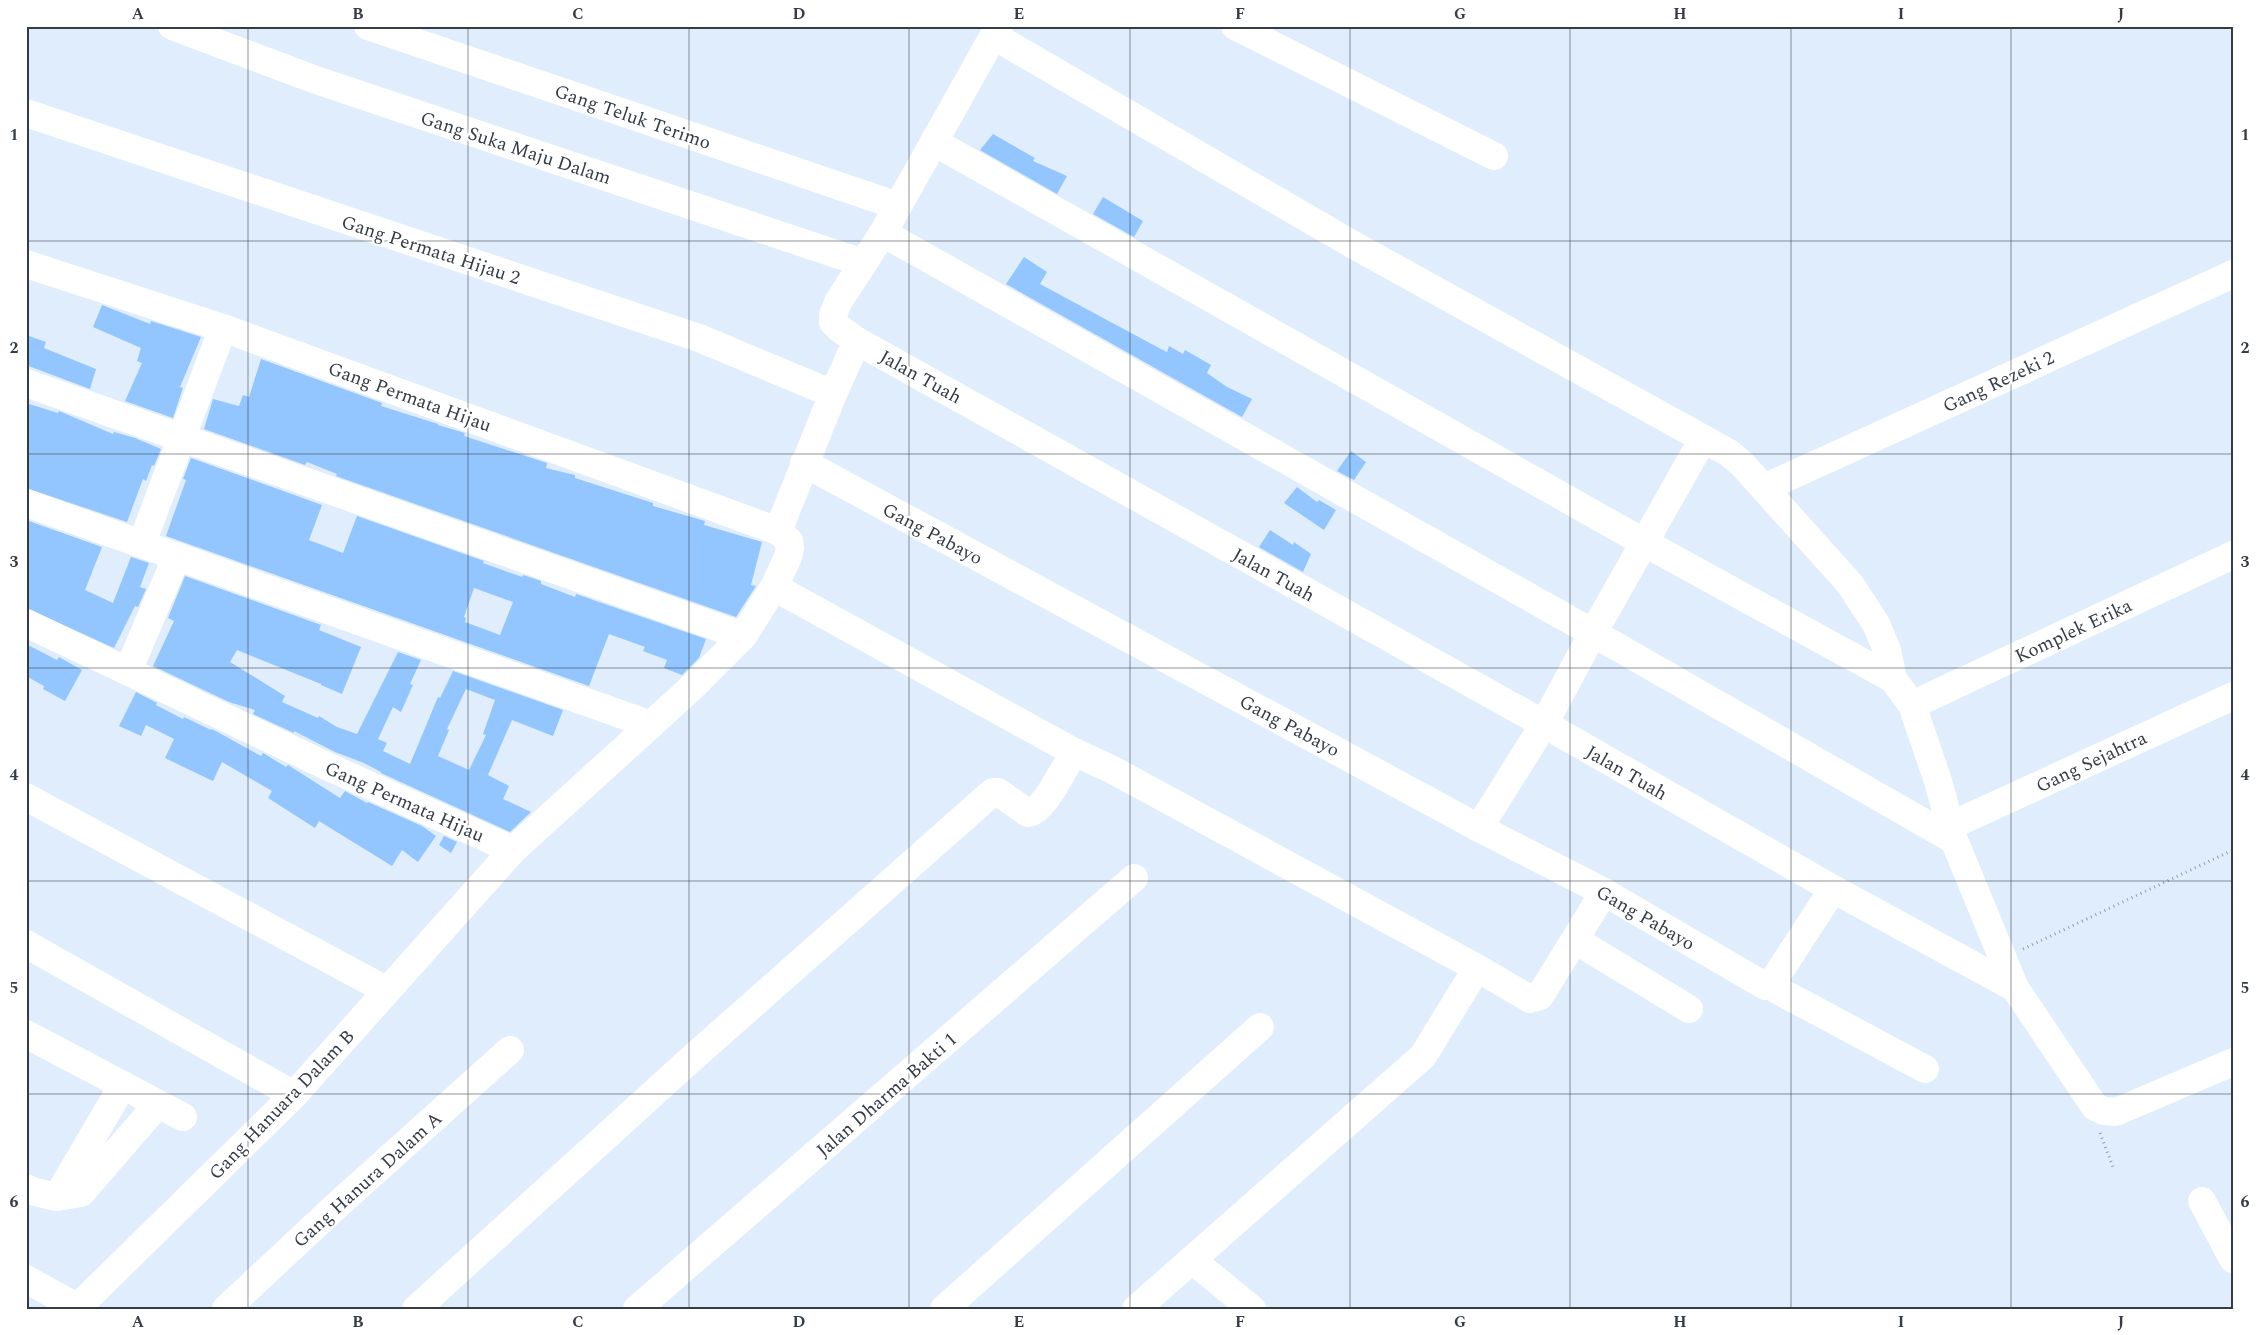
<svg xmlns="http://www.w3.org/2000/svg" width="2259" height="1335" font-family="Spectral,serif">
  <style>
    .building { fill: #93c5ff; fill-rule: evenodd }
    .lines { fill: none; stroke-linecap: round; stroke-linejoin: round }
    .path { stroke: #939da9; stroke-width: 3; stroke-dasharray: 1 4; stroke-linecap: butt }
    .minor { stroke: #fff; stroke-width: 28 }
    .grid { fill: none; stroke: #363c44; stroke-width: 1; stroke-opacity: 0.55 }
    .labels { text-anchor: middle; stroke-width: 4.5; stroke-linejoin: round; paint-order: stroke }
    .street-label { font-size: 19px; fill: #363c44; stroke: #fff }
    .neatline { fill: none; stroke: #363c44; stroke-width: 2 }
    .grid-label { font-size: 16px; text-anchor: middle; font-weight: bold; fill: #363c44 }
  </style>
  <rect width="100%" height="100%" fill="#dfedfd"/>
  <!-- building -->
  <g class="building">
    <path d="M993,134L1035,158L1033,161L1067,176L1057,194L980,150Z"/>
    <path d="M1103,197L1143,221L1134,237L1093,214Z"/>
    <path d="M1024,257L1047,272L1040,284L1159,348L1167,352L1169,346L1183,354L1185,350L1211,365L1207,373L1227,387L1252,399L1242,417L1006,284Z"/>
    <path d="M102,305L150,324L151,321L201,337L180,387L183,388L173,418L125,401L142,363L137,361L141,348L93,327Z"/>
    <path d="M26,335L46,342L44,348L96,369L90,389L26,365Z"/>
    <path d="M261,359L382,403L381,406L438,424V425L465,433L464,436L547,463L546,468L575,475V478L653,503V506L705,521L704,525L762,542L751,585L756,586L736,617L336,476L337,474L307,462L305,465L204,429L213,399L239,406L243,395L249,397Z"/>
    <path d="M26,403L58,413L59,411L113,434L114,432L135,438L161,449L154,466L152,465L146,481L143,479L127,522L26,488Z"/>
    <path d="M1351,451L1366,462L1354,480L1337,471Z"/>
    <path d="M191,458L322,505L309,540L343,553L357,516L484,561L483,563L522,577L523,575L541,581V584L575,597L576,594L706,639L699,658L682,675L664,668L667,660L643,651L645,647L609,634L589,686L166,536L186,480L183,479ZM474,588L513,602L500,635L465,622L466,618L464,617Z"/>
    <path d="M1297,487L1317,502L1319,500L1336,510L1324,530L1284,503Z"/>
    <path d="M26,520L102,547L85,590L113,603L131,557L149,563L140,587L146,589L138,607L135,606L114,648L26,608Z"/>
    <path d="M1270,530L1293,545L1294,542L1311,554L1303,572L1259,547Z"/>
    <path d="M185,576L321,625L319,630L361,647L342,694L321,685V684L237,650L230,662L285,696L282,702L318,718L319,716L337,727L357,734L398,652L421,660L410,684L413,685L401,712L393,707L378,739L387,743L383,751L410,764L438,697L440,698L453,671L563,710L553,736L512,720L488,775L509,786L503,799L531,812L510,832L381,773V772L364,763L335,752L294,731V733L253,714L255,710L229,702L153,666L174,621L168,618ZM466,689L495,700L483,734L486,735L469,770L438,756L449,730L447,729Z"/>
    <path d="M26,644L57,660L59,657L82,670L65,701L43,689L44,686L26,676Z"/>
    <path d="M136,692L157,703L156,705L183,719L184,717L211,730L212,729L261,756L263,753L286,767L288,765L340,798L345,791L367,803L368,802L422,826L436,836L418,862L402,850L392,866L319,821L315,828L268,798L272,791L222,762L213,781L196,773L165,758L174,739L146,725L141,736L119,726Z"/>
    <path d="M444,836L457,842L451,853L439,845Z"/>
  </g>
  <g class="lines">
    <!-- path -->
    <g class="path">
      <path d="M2023,949L2233,850"/>
      <path d="M2100,1133L2113,1167"/>
    </g>
    <!-- minor -->
    <g class="minor">
      <path d="M172,26L316,80L863,263"/>
      <path d="M368,26L898,206"/>
      <path d="M999,26L883,233L838,302L833,315V322L839,328L857,341L1544,724L1833,889L2015,988"/>
      <path d="M1235,26L1494,156"/>
      <path d="M994,36L1350,243L1729,453L1742,464L1850,584L1876,624L1887,650L1893,679L1912,705L1938,781L1954,840L2015,988L2095,1107L2104,1111L2116,1112L2233,1062"/>
      <path d="M26,113L699,338L833,394"/>
      <path d="M934,142L1645,543L1893,679"/>
      <path d="M883,233L1593,633L1954,840"/>
      <path d="M26,264L223,328L778,531L789,541L790,548L788,557L774,587L743,636L689,690L513,850L294,1095L82,1303L73,1305L26,1279"/>
      <path d="M26,383L743,636"/>
      <path d="M804,463L1479,828L1604,892L1765,986H1770L1833,889"/>
      <path d="M1764,488L2233,274"/>
      <path d="M26,503L651,725"/>
      <path d="M778,531L833,394L857,341"/>
      <path d="M142,543L223,328"/>
      <path d="M774,587L1074,752L1111,769L1477,968"/>
      <path d="M26,623L331,768L513,850"/>
      <path d="M128,671L177,556"/>
      <path d="M1912,705L2233,555"/>
      <path d="M26,797L386,990"/>
      <path d="M1950,826L2233,696"/>
      <path d="M1479,828L1544,724L1593,633L1703,439"/>
      <path d="M1575,940L1689,1009"/>
      <path d="M26,944L294,1095"/>
      <path d="M1770,986L1925,1069"/>
      <path d="M26,1034L183,1117"/>
      <path d="M26,1188L35,1192L57,1197L81,1193L158,1104"/>
      <path d="M57,1197L123,1085"/>
      <path d="M2202,1201L2233,1259"/>
      <path d="M1192,1260L1252,1309"/>
      <path d="M226,1309L334,1208L510,1050"/>
      <path d="M416,1309L689,1061L986,798L993,792H998L1028,813C1044,812 1065,766 1074,752"/>
      <path d="M637,1309L1134,878"/>
      <path d="M944,1309L1260,1027"/>
      <path d="M1136,1309L1423,1056L1477,968L1530,999L1540,996L1604,892"/>
    </g>
  </g>
  <!-- grid -->
  <path class="grid" d="M248,26V1309M468,26V1309M689,26V1309M909,26V1309M1130,26V1309M1350,26V1309M1570,26V1309M1791,26V1309M2011,26V1309M26,241H2233M26,454H2233M26,668H2233M26,881H2233M26,1094H2233"/>
  <g class="labels">
    <!-- street labels -->
    <g class="street-label">
      <text transform="translate(633 116) rotate(19)" y="7">Gang Teluk Terimo</text>
      <text transform="translate(516 147) rotate(18)" y="7">Gang Suka Maju Dalam</text>
      <text transform="translate(431 249) rotate(18)" y="7">Gang Permata Hijau 2</text>
      <text transform="translate(921 376) rotate(29)" y="7">Jalan Tuah</text>
      <text transform="translate(1998 381) rotate(-25)" y="7">Gang Rezeki 2</text>
      <text transform="translate(410 396) rotate(20)" y="7">Gang Permata Hijau</text>
      <text transform="translate(933 533) rotate(28)" y="7">Gang Pabayo</text>
      <text transform="translate(1274 574) rotate(29)" y="7">Jalan Tuah</text>
      <text transform="translate(2073 630) rotate(-25)" y="7">Komplek Erika</text>
      <text transform="translate(1290 725) rotate(28)" y="7">Gang Pabayo</text>
      <text transform="translate(2091 761) rotate(-25)" y="7">Gang Sejahtra</text>
      <text transform="translate(1627 772) rotate(30)" y="7">Jalan Tuah</text>
      <text transform="translate(405 801) rotate(24)" y="7">Gang Permata Hijau</text>
      <text transform="translate(1646 917) rotate(30)" y="7">Gang Pabayo</text>
      <text transform="translate(886 1094) rotate(-41)" y="7">Jalan Dharma Bakti 1</text>
      <text transform="translate(281 1104) rotate(-46)" y="7">Gang Hanuara Dalam B</text>
      <text transform="translate(367 1179) rotate(-42)" y="7">Gang Hanura Dalam A</text>
    </g>
  </g>
  <!-- border -->
  <rect width="2259" height="1335" fill="none" stroke="#ffffff" stroke-width="55"/>
  <rect x="28" y="28" width="2204" height="1280" class="neatline"/>
  <g class="grid-label">
    <text x="138" y="19">A</text>
    <text x="358" y="19">B</text>
    <text x="578" y="19">C</text>
    <text x="799" y="19">D</text>
    <text x="1019" y="19">E</text>
    <text x="1240" y="19">F</text>
    <text x="1460" y="19">G</text>
    <text x="1680" y="19">H</text>
    <text x="1901" y="19">I</text>
    <text x="2121" y="19">J</text>
    <text x="14" y="140">1</text>
    <text x="2245" y="140">1</text>
    <text x="14" y="353">2</text>
    <text x="2245" y="353">2</text>
    <text x="14" y="567">3</text>
    <text x="2245" y="567">3</text>
    <text x="14" y="780">4</text>
    <text x="2245" y="780">4</text>
    <text x="14" y="993">5</text>
    <text x="2245" y="993">5</text>
    <text x="14" y="1207">6</text>
    <text x="2245" y="1207">6</text>
    <text x="138" y="1327">A</text>
    <text x="358" y="1327">B</text>
    <text x="578" y="1327">C</text>
    <text x="799" y="1327">D</text>
    <text x="1019" y="1327">E</text>
    <text x="1240" y="1327">F</text>
    <text x="1460" y="1327">G</text>
    <text x="1680" y="1327">H</text>
    <text x="1901" y="1327">I</text>
    <text x="2121" y="1327">J</text>
  </g>
</svg>
